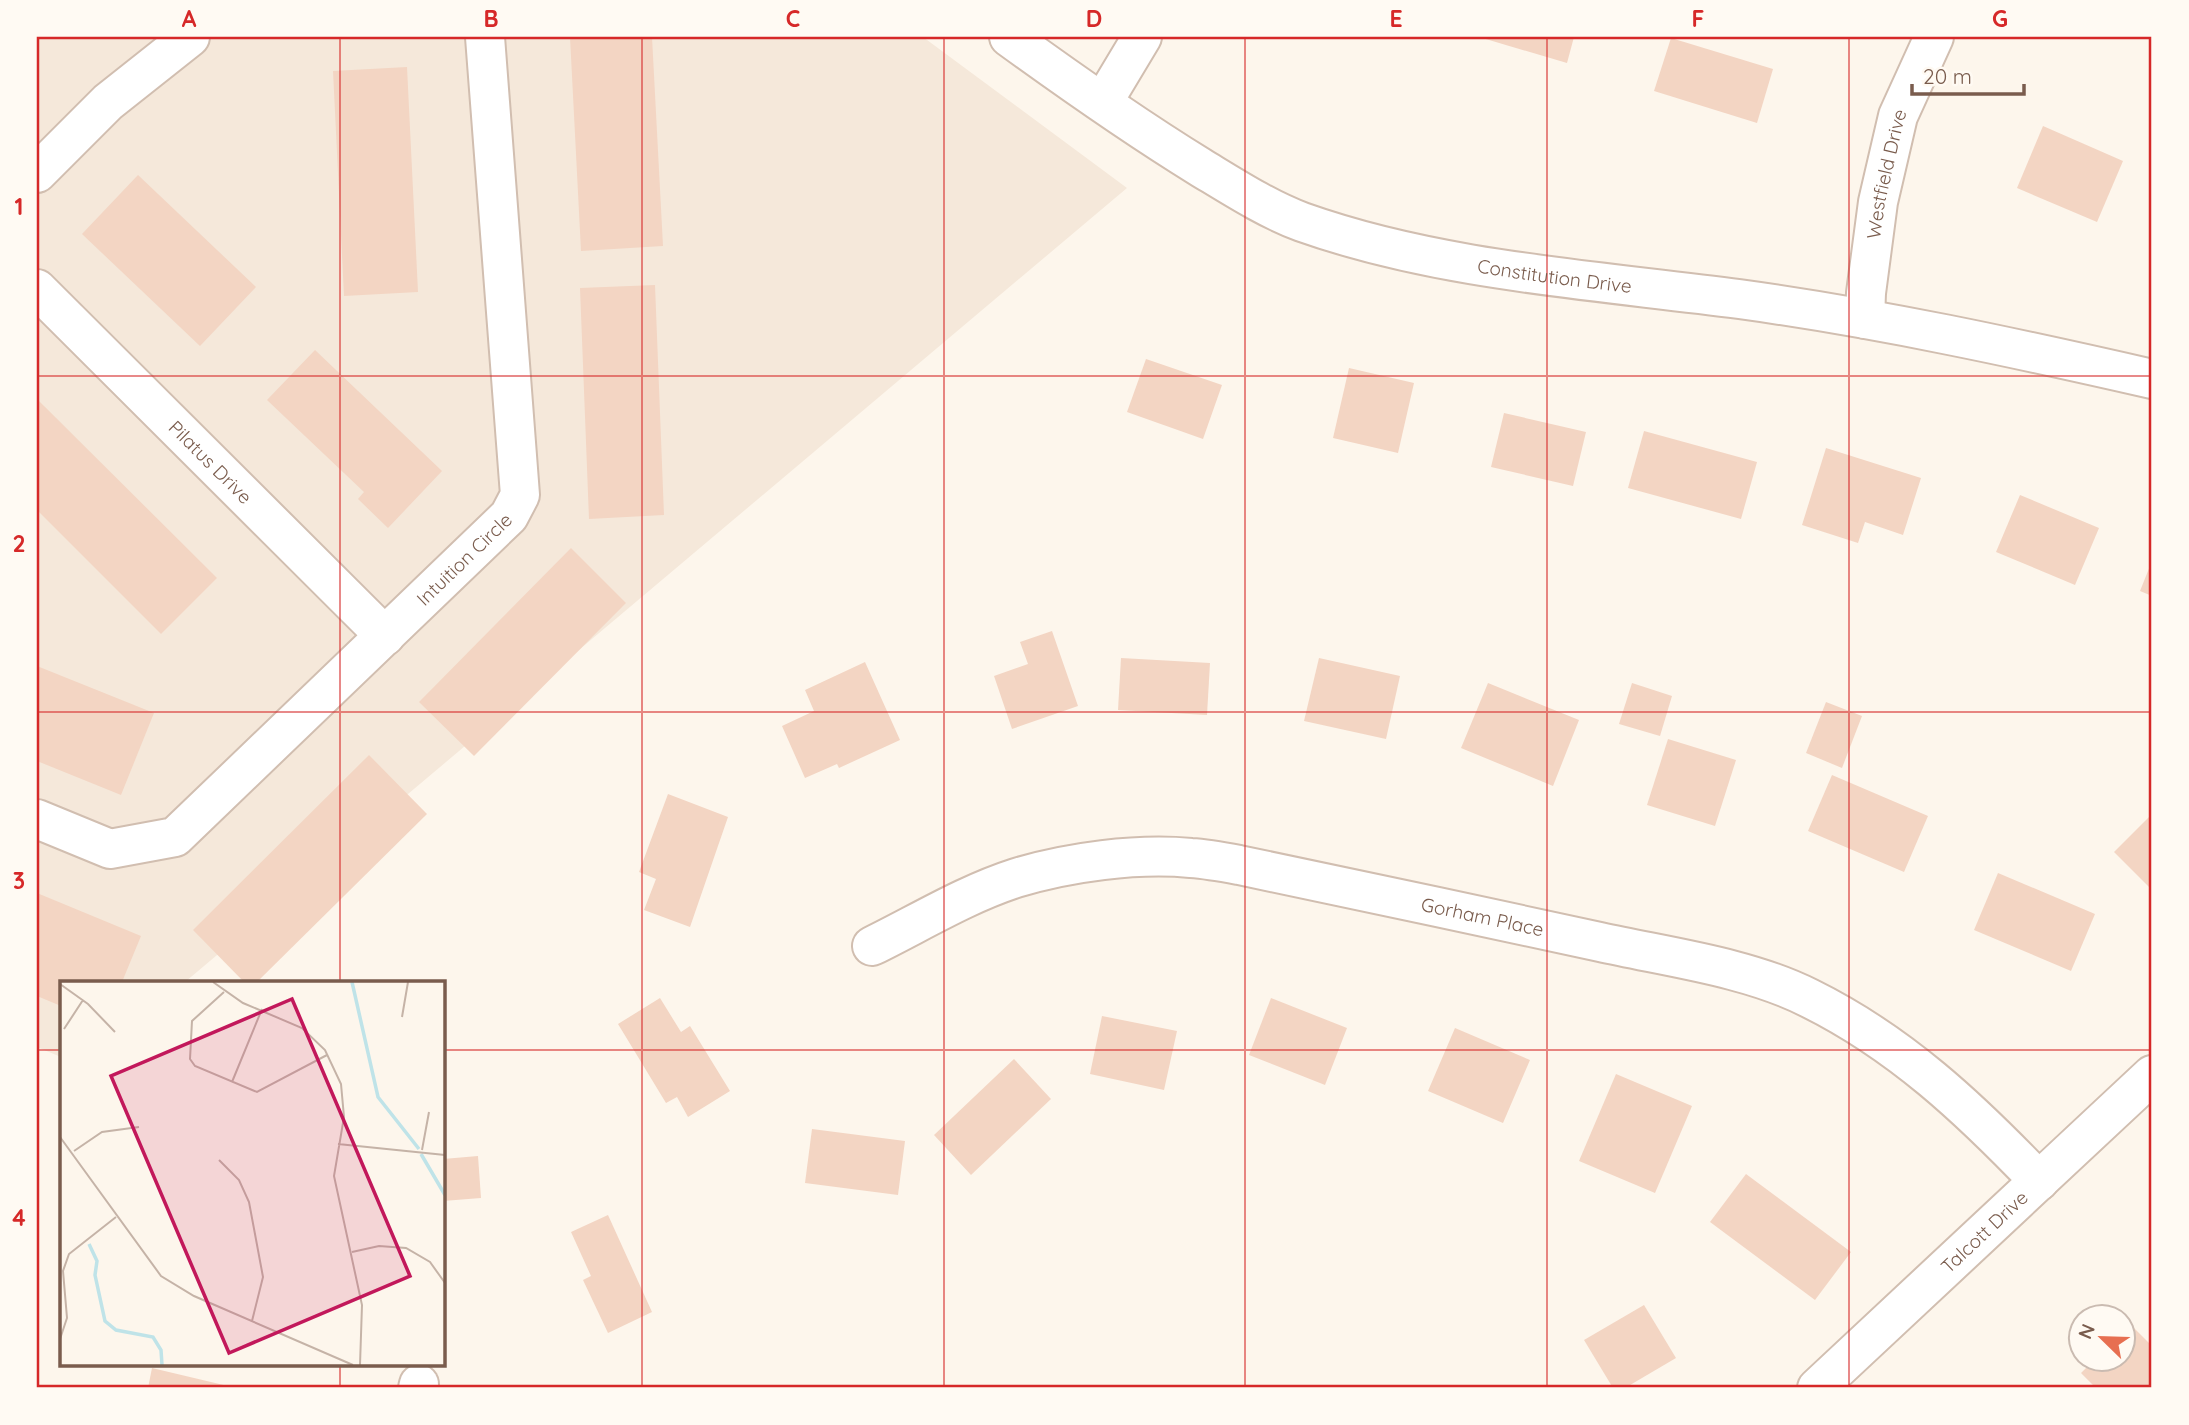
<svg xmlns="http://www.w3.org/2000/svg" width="2189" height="1425" font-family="Quicksand,sans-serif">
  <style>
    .residential { fill: #f5e8da }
    .building { fill: #f3d5c3 }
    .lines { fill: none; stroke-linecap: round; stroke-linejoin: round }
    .minor-casing { stroke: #d1beb0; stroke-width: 42 }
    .minor { stroke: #fff; stroke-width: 38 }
    .grid { fill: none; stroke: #d62828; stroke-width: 2; stroke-opacity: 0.55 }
    .labels { text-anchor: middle; stroke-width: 6; stroke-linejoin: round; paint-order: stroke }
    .street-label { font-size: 19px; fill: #7a5c4d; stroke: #fffaf3 }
    .inset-river { fill: none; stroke: #bfe3e8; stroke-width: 3.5 }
    .inset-road { fill: none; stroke: #c5b3a7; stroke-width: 2 }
    .view { fill: #c2185b; fill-opacity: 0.15; stroke: #c2185b; stroke-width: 3.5 }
    .inset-edge { fill: none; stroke: #7a5c4d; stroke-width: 3.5 }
    .neatline { fill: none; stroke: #d62828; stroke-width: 2.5 }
    .grid-label { font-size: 23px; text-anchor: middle; font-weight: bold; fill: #d62828 }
  </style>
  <rect width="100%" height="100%" fill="#fdf6ec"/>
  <!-- residential -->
  <path class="residential" d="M37,37H923L1127,188L185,982H61V1057L37,1047Z"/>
  <!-- building -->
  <g class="building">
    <path d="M570,37H652L663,246L581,251Z"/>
    <path d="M1479,37H1574L1567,63Z"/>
    <path d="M1671,38L1773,69L1757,123L1654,91Z"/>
    <path d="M407,67L418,292L344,296L333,71Z"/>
    <path d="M2043,126L2123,161L2097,222L2017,188Z"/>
    <path d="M138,175L256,287L200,346L82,234Z"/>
    <path d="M655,285L664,515L589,519L580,288Z"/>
    <path d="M315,350L442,471L388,528L358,499L364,492L267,400Z"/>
    <path d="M1146,359L1222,385L1203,439L1127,412Z"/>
    <path d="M1349,368L1414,383L1398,453L1333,438Z"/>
    <path d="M39,401L217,578L161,634L37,510V403Z"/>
    <path d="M1504,413L1586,432L1573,486L1491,467Z"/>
    <path d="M1644,431L1757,462L1741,519L1628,488Z"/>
    <path d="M1826,448L1921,478L1903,535L1865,522L1858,543L1802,525Z"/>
    <path d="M2020,495L2099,528L2075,585L1996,552Z"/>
    <path d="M571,548L626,603L474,756L419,702Z"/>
    <path d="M2152,561V596L2140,591Z"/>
    <path d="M1052,631L1078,706L1012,729L994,676L1028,664L1020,642Z"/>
    <path d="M1121,658L1210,663L1207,715L1118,710Z"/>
    <path d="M1319,658L1400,676L1386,739L1304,721Z"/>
    <path d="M865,662L900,740L839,768L837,764L805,778L782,726L814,711L805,690Z"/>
    <path d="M37,666L154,713L121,795L37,761Z"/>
    <path d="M1488,683L1579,720L1553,786L1461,748Z"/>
    <path d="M1632,683L1672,696L1660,736L1619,724Z"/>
    <path d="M1826,702L1862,716L1842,768L1806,753Z"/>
    <path d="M1668,739L1736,760L1715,826L1647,805Z"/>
    <path d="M369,755L427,814L257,982H244L193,930Z"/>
    <path d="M1832,775L1928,816L1904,872L1808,831Z"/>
    <path d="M668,794L728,817L690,927L644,910L656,879L639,872Z"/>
    <path d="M2152,814V884L2149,887L2114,852Z"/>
    <path d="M1998,873L2095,914L2071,971L1974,930Z"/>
    <path d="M37,893L141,936L122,982H61V1006L37,996Z"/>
    <path d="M660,998L681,1032L690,1026L730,1091L688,1117L677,1097L666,1103L618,1024Z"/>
    <path d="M1271,998L1347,1028L1325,1085L1249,1055Z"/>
    <path d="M1102,1016L1177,1031L1164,1090L1090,1074Z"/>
    <path d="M1455,1028L1530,1060L1503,1123L1428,1091Z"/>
    <path d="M1014,1059L1051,1099L971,1175L934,1135Z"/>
    <path d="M1616,1074L1692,1106L1655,1193L1579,1161Z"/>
    <path d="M812,1129L905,1141L898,1195L805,1183Z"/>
    <path d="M478,1156L481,1198L443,1201V1159Z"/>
    <path d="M1746,1174L1851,1252L1815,1300L1710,1222Z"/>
    <path d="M608,1215L652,1312L608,1333L583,1280L591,1276L571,1232Z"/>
    <path d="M1644,1305L1676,1358L1625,1388H1613L1584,1340Z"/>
    <path d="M2130,1324L2152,1346V1388H2096L2081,1373L2096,1358H2122V1331Z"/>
    <path d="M152,1368L232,1387V1388H148Z"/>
  </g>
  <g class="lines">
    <defs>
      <g id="minor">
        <path id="s1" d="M1009,37C1071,82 1135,127 1200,167C1233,187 1267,209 1302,222C1440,271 1595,280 1739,299C1878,318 2016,348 2152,379"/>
        <path d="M1103,102L1142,37"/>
        <path d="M37,173L108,102L190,37"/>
        <path id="s2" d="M37,289L385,636"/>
        <path id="s3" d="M1865,319L1866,293L1878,202L1898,116L1934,37"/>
        <path id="s4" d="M37,819L110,849L175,837L509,516L520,495L485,37"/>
        <path id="s5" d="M872,946C919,923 966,894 1016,878C1069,862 1136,853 1191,858C1207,859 1223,862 1239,865C1359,890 1480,916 1600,942C1667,957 1748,967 1809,998C1900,1043 1969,1108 2039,1181"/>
        <path d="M418,1388L419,1384"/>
        <path id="s6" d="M1817,1388L2152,1075"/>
      </g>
    </defs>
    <!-- minor casing -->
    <use href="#minor" class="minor-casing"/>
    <!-- minor -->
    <use href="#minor" class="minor"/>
  </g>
  <!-- grid -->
  <path class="grid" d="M340,37V982M642,37V1388M944,37V1388M1245,37V1388M1547,37V1388M1849,37V1388M37,376H2152M37,712H2152M37,1050H61M443,1050H2152M340,1364V1388"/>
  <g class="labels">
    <!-- street labels -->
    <g class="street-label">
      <text dy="7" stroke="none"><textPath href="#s3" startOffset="147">Westfield Drive</textPath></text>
      <text dy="7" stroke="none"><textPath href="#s1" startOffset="606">Constitution Drive</textPath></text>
      <text dy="7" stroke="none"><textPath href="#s2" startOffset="245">Pilatus Drive</textPath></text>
      <text dy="7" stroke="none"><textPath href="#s4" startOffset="546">Intuition Circle</textPath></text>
      <text dy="7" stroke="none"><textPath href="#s5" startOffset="634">Gorham Place</textPath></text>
      <text dy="7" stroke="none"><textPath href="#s6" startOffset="229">Talcott Drive</textPath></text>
    </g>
  </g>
  <!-- overview -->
  <g transform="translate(60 981)">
    <rect width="385" height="385" fill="#fdf6ec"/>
    <path class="inset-river" d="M292,1L318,116L359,168M361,173L385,214M29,263L37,280L35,294L45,340L56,349L93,356L101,369L102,384"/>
    <path class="inset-road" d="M153,1L183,22L242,47L265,69L281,103L284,136L274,195L302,324L300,384M0,3L28,23L55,51M164,11L132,40L130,78L135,85L197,111L267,74M342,36L348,1M4,48L23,19M172,101L202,28M0,156L101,295L134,315L293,384M278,163L385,174M362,169L369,131M14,170L42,151L79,146M159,179L179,199L189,221L203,296L192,340M292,271L319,265L346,267L370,281L385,302M0,358L7,337L3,290L9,273L56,236"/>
    <path class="view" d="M232,18L350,295L169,372L51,95Z"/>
    <rect width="385" height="385" class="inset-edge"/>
  </g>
  <!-- border -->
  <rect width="2189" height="1425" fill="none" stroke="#fffaf3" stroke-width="77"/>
  <!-- north arrow -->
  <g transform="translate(2102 1338) rotate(293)"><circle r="33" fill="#fffaf3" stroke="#cabbb1" stroke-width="2"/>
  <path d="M0-5L12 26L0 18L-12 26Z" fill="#e76f51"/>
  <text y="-10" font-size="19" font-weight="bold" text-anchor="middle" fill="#7a5c4d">N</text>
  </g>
  <!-- scale -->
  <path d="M1912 84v10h112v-10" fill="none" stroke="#7a5c4d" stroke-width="3.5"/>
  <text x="1923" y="84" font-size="21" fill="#7a5c4d" stroke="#fffaf3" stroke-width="5" paint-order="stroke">20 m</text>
  <rect x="38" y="38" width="2112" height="1348" class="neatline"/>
  <g class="grid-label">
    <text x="189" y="27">A</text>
    <text x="491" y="27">B</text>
    <text x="793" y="27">C</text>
    <text x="1094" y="27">D</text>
    <text x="1396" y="27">E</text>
    <text x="1698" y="27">F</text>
    <text x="2000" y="27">G</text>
    <text x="19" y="215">1</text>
    <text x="19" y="552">2</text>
    <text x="19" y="889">3</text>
    <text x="19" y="1226">4</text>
  </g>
</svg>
